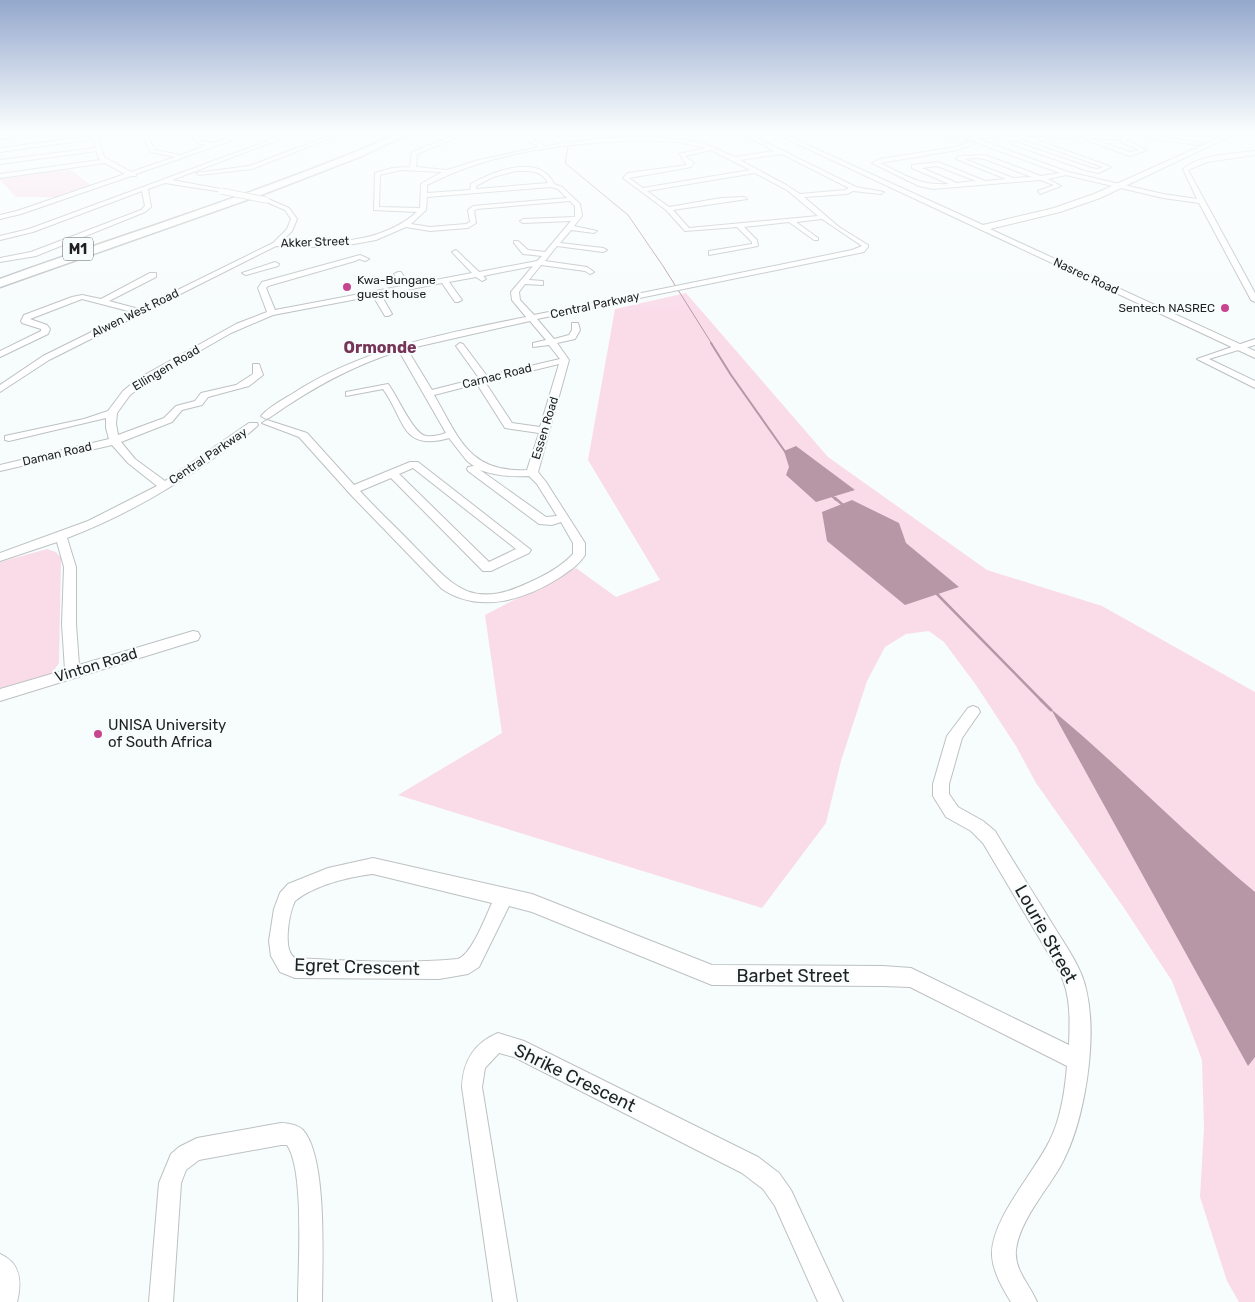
<svg xmlns="http://www.w3.org/2000/svg" width="1255" height="1302" font-family="Rubik,sans-serif">
  <style>
    .green { fill: #fadce9 }
    .water { fill: #b796a5 }
    .lines { fill: none; stroke-linecap: round; stroke-linejoin: round }
    .stream-far3 { stroke: #b796a5; stroke-width: 1 }
    .stream-far2 { stroke: #b796a5; stroke-width: 2 }
    .stream-far1 { stroke: #b796a5; stroke-width: 2.5 }
    .stream { stroke: #b796a5; stroke-width: 3 }
    .minor-casing { stroke: #bdc1c2; stroke-width: 2 }
    .major-casing { stroke: #bdc1c2; stroke-width: 2 }
    .highway-casing { stroke: #bdc1c2; stroke-width: 3 }
    .minor { fill: #fff; fill-rule: evenodd }
    .major { fill: #fff; fill-rule: evenodd }
    .highway { fill: #fff; fill-rule: evenodd }
    .minor-bridge-casing { stroke: #bdc1c2; stroke-width: 7; stroke-linecap: butt }
    .minor-bridge { stroke: #fff; stroke-width: 5.5 }
    .poi-dot { fill: #c7458e; stroke: #f7fcfd; stroke-width: 2 }
    .labels { text-anchor: middle; stroke-width: 4.5; stroke-linejoin: round; paint-order: stroke }
    .far-street-label { font-size: 12px; fill: #1f2020; stroke: #f7fcfd }
    .far-poi-label { font-size: 12px; fill: #1f2020; stroke: #f7fcfd; text-anchor: start }
    .shield { fill: #f7fcfd; stroke: #606262; stroke-width: 1 }
    .shield-label { font-size: 14px; font-weight: bold; fill: #1f2020 }
    .street-label { font-size: 15px; fill: #1f2020; stroke: #f7fcfd }
    .poi-label { font-size: 15px; fill: #1f2020; stroke: #f7fcfd; text-anchor: start }
    .far-district-label { font-size: 16px; font-weight: bold; fill: #763557; stroke: #f7fcfd }
    .near-street-label { font-size: 18px; fill: #1f2020; stroke: #f7fcfd }
  </style>
  <rect width="100%" height="100%" fill="#f7fcfd"/>
  <!-- green -->
  <g class="green">
    <path d="M68,168L91,185L58,197H16L0,180V178Z"/>
    <path d="M686,293L828,457L987,570L1102,606L1255,692V1302H1239L1227,1281L1200,1197L1204,1128L1202,1060L1172,981L1122,905L1036,783L1016,746L976,685L944,642L929,631L906,634L885,647L867,681L841,761L826,823L762,908L398,795L502,733L485,615L576,568L616,597L660,580L588,460L615,309Z"/>
    <path d="M47,549L56,552L61,558L59,663L50,676L0,693V562Z"/>
  </g>
  <!-- water -->
  <g class="water">
    <path d="M796,446L855,490L816,502L786,475L789,467L784,451Z"/>
    <path d="M852,500L899,523L906,543L959,587L905,605L827,541L822,512Z"/>
    <path d="M1051,709C1121,767 1185,834 1255,892V1057L1248,1066Z"/>
  </g>
  <g class="lines">
    <!-- stream-far3 -->
    <g class="stream-far3">
      <path d="M555,132L563,140"/>
      <path d="M568,147L565,163L628,215L663,266L712,344"/>
    </g>
    <!-- stream-far2 -->
    <g class="stream-far2">
      <path d="M711,343L731,375L786,453"/>
      <path d="M832,496L836,500"/>
    </g>
    <!-- stream-far1 -->
    <g class="stream-far1">
      <path d="M835,498L843,505"/>
      <path d="M936,593L1042,701"/>
    </g>
    <!-- stream -->
    <path class="stream" d="M1041,700L1051,710"/>
    <defs>
      <g id="minor">
        <path d="M92,132H97L104,157L131,172L175,157L151,152L141,132H145L155,150L181,155L207,145L197,143L190,132H194L201,141C214,144 225,143 234,132H239L230,141L136,174V176H131L21,214L0,219V215L17,211L125,174L105,163L0,178V174L100,160L96,151L0,164V160L96,148L93,139L0,152V148L92,136Z"/>
        <path d="M277,132H282L278,140L172,180L221,189L223,192L165,183L148,189L151,207L145,212L36,256L0,262V258L31,252L141,210L145,206L142,191L33,232L0,240V236L29,229L254,146L274,138Z"/>
        <path d="M340,132H346L252,169L199,175L196,173L249,166Z"/>
        <path d="M463,132H469L417,154L416,167L447,170L479,160L540,147L529,142L525,132H529L533,140L545,146L604,138L644,137L679,139L705,144L735,157L774,151L739,132H745L856,187L884,192L881,194L853,191L847,194L804,197L839,227L868,245V247L864,252L537,319L554,339L569,335L572,330V323H578L580,330L575,339L557,343L569,360L538,472L546,482L585,543V555C579,565 569,571 559,578C524,600 479,614 442,589L352,496L299,437L262,423L267,420L307,433L354,485L410,462H418L531,550L529,553L491,571H483L391,478L360,491C377,510 396,527 414,546C452,584 469,611 528,583C544,576 561,567 573,554V543L561,522L552,525L539,524L468,471L467,469L468,467L474,466L467,461L449,438C401,452 405,419 383,389L346,396V392L388,384C397,395 413,434 426,436C432,437 440,435 446,433L399,351C351,366 310,389 269,418L266,419L261,416C269,407 282,400 292,394C363,348 444,334 526,317L512,300L511,292L533,266L483,276L486,279L482,281L476,277L449,282L462,300L458,302H455L442,283L381,295L392,314L388,316H385L373,296L273,315L231,333L154,377L130,395L117,413L116,424L118,435L164,418L176,406L195,401L201,393L236,385L253,374V364H259L263,375L249,386L208,397L202,405L182,410L172,422L121,442L135,459L165,481L249,423H257L258,425C248,436 233,444 221,453C173,488 122,517 67,538L76,567V624L79,665L193,631L198,632L200,636L198,640L0,701V689L65,670L62,624L64,567L57,542L0,561V553L88,521L157,486L128,463L112,445L0,471V465L109,439L106,428V418L9,441L5,440V436L84,419L108,411L123,391L139,378L236,324L267,312L258,288L262,282L360,255L369,259L365,261L359,259L355,261L268,286L266,288L275,310L402,286L394,274L398,272H401L409,285L472,273L452,252L456,250L479,272L537,261L542,256L523,254L514,243V241H518L528,250L545,252L571,221L523,223L520,221L523,219L575,217V206L570,201L477,209L474,211L476,223L468,228L430,231L406,227L376,240L354,244L313,247L276,246L49,360L0,392V385L43,356L132,312L82,299L30,319L47,325L50,329L48,334L0,357V351L41,331V329L22,323L21,321L24,315L72,297L82,295L101,299L150,273H156V277L109,301L139,309L273,243L287,229L291,219L285,210L264,201L263,200L266,198L289,208L297,219L292,231L281,242C329,243 379,245 417,212L374,210L375,173L392,168L410,167L412,152ZM644,140L679,142L706,148L679,154L687,165L628,173L623,178L666,210L685,231L737,227L752,242V244L709,251V255L758,246L757,240L744,227L789,222L814,240H818V238L796,222L822,219L862,246L852,250L534,315L520,300L519,292L525,284L543,285V281L529,280L541,265L585,271L590,274L594,272L587,267L545,261L557,246L603,252L607,250L603,248L560,243L571,230L594,233L597,231L574,226L582,216L580,204L562,187L554,184C540,153 493,171 471,184L470,190L427,193V185C494,150 570,143 644,140ZM711,150L750,170L643,188L629,178L691,167L694,163L685,156ZM780,154L784,155L849,188L845,190L800,194L786,185L740,160ZM401,170L442,172L421,184L420,208L379,207L380,175ZM516,171C530,171 542,170 548,183L476,189V186L493,177ZM755,173L787,190L818,216L689,228L673,210L747,199L744,197L721,198L669,207L647,191ZM551,187L558,189L567,198L473,206L468,210L470,222L466,224L430,227L411,224L426,210L427,197ZM530,321L546,340L533,343V347L549,345L560,359L487,376L463,344L460,343L456,346L479,378L432,390L407,349ZM559,364L540,427L512,423L485,382ZM477,384L505,428L539,433L527,470C469,473 459,438 434,395ZM413,468L516,549L489,562L399,474ZM480,470C497,476 511,477 529,476L537,484L557,516L546,517Z"/>
        <path d="M934,132H941L967,141L962,142Z"/>
        <path d="M1004,132H1013L1031,138L1078,134L1123,137L1126,134L1121,132H1130L1200,143L1197,145L1130,135L1126,140L1147,150L1130,156L1087,140L1092,139L1130,152L1139,150L1121,142V140L1078,137L1037,140L1111,167L1099,173L1088,171L1012,144V142H1016L1091,168L1098,169L1103,167L1010,134L970,140L967,138Z"/>
        <path d="M977,139L1068,172L1163,194L1197,199L1183,169C1201,154 1233,154 1255,151V155L1207,162L1188,170L1255,293V302L1251,300L1199,203L1163,198L1066,175L1048,179L1061,186L1040,194L1038,191L1054,185L1040,180L933,189L919,186L872,163L880,159L956,147L972,141L974,144L957,150L880,163C905,175 920,186 949,184L912,168V165L938,162L985,181L1006,179L956,159L959,156L985,155L1041,176L1060,173L975,142ZM975,158L984,159L1032,177L1013,178L964,159ZM937,166L976,181L957,183L922,168Z"/>
        <path d="M275,262L279,264L278,266L246,275L242,273Z"/>
        <path d="M1255,339V345L1209,359L1255,381V388L1197,359Z"/>
        <path d="M973,706L978,708L980,712L962,738L949,784V794L958,807L983,821L995,831C1014,863 1034,894 1053,925C1065,945 1081,966 1086,989C1098,1038 1085,1123 1060,1167C1046,1191 1019,1222 1016,1250C1014,1270 1030,1285 1037,1302H1011C1003,1289 993,1272 992,1256C990,1220 1035,1172 1050,1140C1061,1118 1065,1090 1067,1066L910,987L883,986L712,985L532,912L509,906L479,967L468,974L439,979L295,978L280,972L271,956L269,941L274,909L280,893L288,884L328,868L373,858L532,894L712,965L883,966L911,968L1069,1045C1070,1020 1071,996 1060,973L983,843L971,831L946,817L933,796V784L947,736L968,708ZM373,874L492,903C486,916 472,954 458,959C404,964 349,961 295,958C282,951 289,913 295,901C315,885 348,877 373,874Z"/>
        <path d="M498,1033L524,1041L758,1157L779,1173L791,1190L843,1302H818L775,1206L763,1189L742,1173L514,1057L499,1053L485,1068L482,1087L517,1302H493L462,1087C463,1061 474,1043 498,1033Z"/>
        <path d="M281,1123C288,1123 298,1125 303,1130C328,1158 322,1264 322,1302H298C298,1268 305,1171 287,1145H281L199,1160L186,1170L181,1183L173,1302H149L159,1183L171,1154L179,1147L197,1138Z"/>
        <path d="M0,1254C21,1263 22,1282 17,1302H0Z"/>
      </g>
      <g id="major">
        <path d="M30,132H46L0,139V135Z"/>
        <path d="M772,132H779L983,225L1054,208L1094,194L1232,132H1239L1100,198L1060,212L990,229L1255,351V358Z"/>
      </g>
      <path id="highway" d="M403,132H413L362,156L261,195L0,287V279C135,230 272,189 403,132Z"/>
    </defs>
    <!-- minor casing -->
    <use href="#minor" class="minor-casing"/>
    <!-- major casing -->
    <use href="#major" class="major-casing"/>
    <!-- highway casing -->
    <use href="#highway" class="highway-casing"/>
    <!-- minor -->
    <use href="#minor" class="minor"/>
    <!-- major -->
    <use href="#major" class="major"/>
    <!-- highway -->
    <use href="#highway" class="highway"/>
    <defs>
      <path id="minor-bridge" d="M221,191L266,200"/>
    </defs>
    <!-- minor-bridge casing -->
    <use href="#minor-bridge" class="minor-bridge-casing"/>
    <!-- minor-bridge -->
    <use href="#minor-bridge" class="minor-bridge"/>
  </g>
  <!-- sky -->
  <linearGradient id="sky" x2="0" y2="1"><stop stop-color="#94a8cd"/><stop offset="0.42" stop-color="#fbfefe"/><stop offset="1" stop-color="#fbfefe" stop-opacity="0"/></linearGradient>
  <rect width="1255" height="314" fill="url(#sky)"/>
  <!-- markers -->
  <g class="poi-dot">
    <circle cx="347" cy="287" r="5"/>
    <circle cx="1225" cy="308" r="5"/>
    <circle cx="98" cy="734" r="5"/>
  </g>
  <g class="labels">
    <!-- far-street labels -->
    <g class="far-street-label">
      <text transform="translate(315 242) rotate(-2)" y="4">Akker Street</text>
      <text transform="translate(1086 276) rotate(25)" y="4">Nasrec Road</text>
      <text transform="translate(595 305) rotate(-12)" y="4">Central Parkway</text>
      <text transform="translate(135 313) rotate(-26)" y="4">Alwen West Road</text>
      <text transform="translate(166 368) rotate(-31)" y="4">Ellingen Road</text>
      <text transform="translate(497 376) rotate(-14)" y="4">Carnac Road</text>
      <text transform="translate(545 428) rotate(-73)" y="4">Essen Road</text>
      <text transform="translate(57 454) rotate(-13)" y="4">Daman Road</text>
      <text transform="translate(208 456) rotate(-34)" y="4">Central Parkway</text>
    </g>
    <!-- far-poi labels -->
    <g class="far-poi-label">
      <text x="357" y="284">Kwa-Bungane<tspan x="357" dy="14">guest house</tspan></text>
      <text x="1215" y="312" text-anchor="end">Sentech NASREC</text>
    </g>
    <!-- shield labels -->
    <rect class="shield" x="63" y="237.5" width="30" height="23" rx="4"/>
    <g class="shield-label">
      <text x="78" y="254">M1</text>
    </g>
    <!-- street labels -->
    <g class="street-label">
      <text transform="translate(96 665) rotate(-17)" y="5">Vinton Road</text>
    </g>
    <!-- poi labels -->
    <g class="poi-label">
      <text x="108" y="730">UNISA University<tspan x="108" dy="17">of South Africa</tspan></text>
    </g>
    <!-- far-district labels -->
    <g class="far-district-label">
      <text x="380" y="353">Ormonde</text>
    </g>
    <!-- near-street labels -->
    <g class="near-street-label">
      <text transform="translate(1046 934) rotate(61)" y="6">Lourie Street</text>
      <text transform="translate(357 967) rotate(2)" y="6">Egret Crescent</text>
      <text x="793" y="982">Barbet Street</text>
      <text transform="translate(575 1078) rotate(26)" y="6">Shrike Crescent</text>
    </g>
  </g>
</svg>
